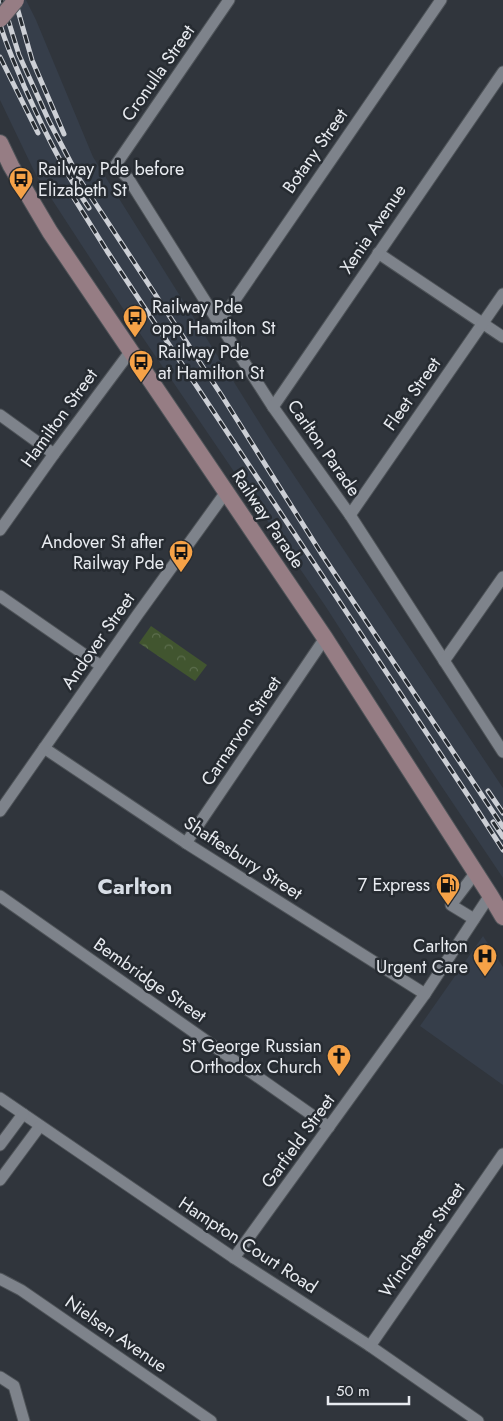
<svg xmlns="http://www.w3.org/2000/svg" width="503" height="1421" font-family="Jost,sans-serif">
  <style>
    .built { fill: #363e4a }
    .park { fill: url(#park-crowns) }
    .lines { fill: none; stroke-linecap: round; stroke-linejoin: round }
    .street-casing { stroke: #4e5358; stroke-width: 13 }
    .secondary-casing { stroke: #4e5358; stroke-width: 18 }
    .street { stroke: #7e838b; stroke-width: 11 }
    .secondary { stroke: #967d84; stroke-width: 16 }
    .rail-casing { stroke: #cccfd5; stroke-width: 5 }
    .rail { stroke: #262b31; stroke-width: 3; stroke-dasharray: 9; stroke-linecap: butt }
    .secondary-bridge-casing { stroke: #4e5358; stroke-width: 18; stroke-linecap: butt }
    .secondary-bridge { stroke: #967d84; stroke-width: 16 }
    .labels { text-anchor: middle; stroke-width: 5; stroke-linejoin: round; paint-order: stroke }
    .street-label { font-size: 18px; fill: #e8ebf0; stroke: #262b31 }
    .poi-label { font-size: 18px; fill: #e8ebf0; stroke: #262b31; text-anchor: end }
    .district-label { font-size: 22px; font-weight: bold; fill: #d8dee6; stroke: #262b31 }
  </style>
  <defs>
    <pattern id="park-crowns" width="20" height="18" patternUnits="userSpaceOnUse" patternTransform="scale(1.25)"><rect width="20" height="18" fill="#41552f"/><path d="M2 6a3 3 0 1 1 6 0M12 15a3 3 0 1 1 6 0" fill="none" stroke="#5c6e4d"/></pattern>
  </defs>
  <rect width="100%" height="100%" fill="#30353c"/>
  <!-- built -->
  <g class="built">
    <path d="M0,0H26L36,20L93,157L269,438L503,788V878L430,769L326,607L122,307L36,175L0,100Z"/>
    <path d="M483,936L503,967V1085L420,1026Z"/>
  </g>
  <!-- park -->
  <path class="park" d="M151,626L207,665L195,681L139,643Z"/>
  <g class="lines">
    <defs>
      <g id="street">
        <path d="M229,0L115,166L128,178L133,186L219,323L273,407L350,515L503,752"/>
        <path d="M378,253L503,337"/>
        <path d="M219,323L441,0"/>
        <path d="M273,407L503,72"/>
        <path d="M0,415L54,454"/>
        <path d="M350,515L503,294"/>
        <path d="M0,530L54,454L130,352"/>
        <path d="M0,596L101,666"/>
        <path d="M444,661L503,577"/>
        <path d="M44,748L186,843L425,994"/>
        <path d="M0,811L138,614L226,492"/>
        <path d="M186,843L325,638"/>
        <path d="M0,896L329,1127"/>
        <path d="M474,919L451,905L476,872"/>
        <path d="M0,1098L234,1258L370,1346L478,1421"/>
        <path d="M0,1145L23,1114"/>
        <path d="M0,1180L40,1126"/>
        <path d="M234,1258L425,994L490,895"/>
        <path d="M0,1279L21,1290L211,1421"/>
        <path d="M370,1346L503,1154"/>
        <path d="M0,1377L14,1386L24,1421"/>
      </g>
      <path id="secondary" d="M0,143L11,166L50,232L325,638L490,895L503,917"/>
    </defs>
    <!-- street casing -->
    <use href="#street" class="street-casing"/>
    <!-- secondary casing -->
    <use href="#secondary" class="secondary-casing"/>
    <!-- street -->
    <use href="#street" class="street"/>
    <!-- secondary -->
    <use href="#secondary" class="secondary"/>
    <defs>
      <g id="rail">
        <path d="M2,0L19,55L49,121L80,180L222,396L321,553L503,827"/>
        <path d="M15,0L32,60L64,134"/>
        <path d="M0,24C6,45 16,66 24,86C43,128 63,170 89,208"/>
        <path d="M0,57L38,133"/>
        <path d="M72,195L107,251L469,797L503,850"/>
        <path d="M488,791L503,813"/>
        <path d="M493,822L503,837"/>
      </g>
    </defs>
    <!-- rail casing -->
    <use href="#rail" class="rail-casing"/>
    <!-- rail -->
    <use href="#rail" class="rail"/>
    <defs>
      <path id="secondary-bridge" d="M0,19L16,0"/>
    </defs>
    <!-- secondary-bridge casing -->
    <use href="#secondary-bridge" class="secondary-bridge-casing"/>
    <!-- secondary-bridge -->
    <use href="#secondary-bridge" class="secondary-bridge"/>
  </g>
  <!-- icons -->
  <defs>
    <symbol id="bus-pin" viewBox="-11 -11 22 30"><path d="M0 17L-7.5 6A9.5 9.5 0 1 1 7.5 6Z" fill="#f6a247" stroke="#262b31"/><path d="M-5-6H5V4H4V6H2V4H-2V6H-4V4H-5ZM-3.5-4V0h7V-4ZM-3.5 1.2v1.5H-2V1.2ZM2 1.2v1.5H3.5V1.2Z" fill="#111"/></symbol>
    <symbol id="fuel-pin" viewBox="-11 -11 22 30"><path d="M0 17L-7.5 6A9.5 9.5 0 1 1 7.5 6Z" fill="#f6a247" stroke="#262b31"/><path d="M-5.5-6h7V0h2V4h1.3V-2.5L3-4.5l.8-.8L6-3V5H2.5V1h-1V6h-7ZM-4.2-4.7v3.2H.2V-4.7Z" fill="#111"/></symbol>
    <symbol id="hospital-pin" viewBox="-11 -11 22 30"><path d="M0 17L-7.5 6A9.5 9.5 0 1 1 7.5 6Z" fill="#f6a247" stroke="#262b31"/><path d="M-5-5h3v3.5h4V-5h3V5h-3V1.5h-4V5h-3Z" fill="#111"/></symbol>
    <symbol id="church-pin" viewBox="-11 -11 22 30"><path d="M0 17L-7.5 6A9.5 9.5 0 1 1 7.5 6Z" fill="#f6a247" stroke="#262b31"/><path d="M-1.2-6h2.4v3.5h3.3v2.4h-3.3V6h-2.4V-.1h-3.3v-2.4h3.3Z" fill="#111"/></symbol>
  </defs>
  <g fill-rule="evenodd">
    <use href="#bus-pin" x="7" y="165" width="28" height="38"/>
    <use href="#bus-pin" x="121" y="303" width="28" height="38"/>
    <use href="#bus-pin" x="127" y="348" width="28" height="38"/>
    <use href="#bus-pin" x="167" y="538" width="28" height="38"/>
    <use href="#fuel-pin" x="434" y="871" width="28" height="38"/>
    <use href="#hospital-pin" x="471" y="942" width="28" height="38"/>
    <use href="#church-pin" x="325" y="1042" width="28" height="38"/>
  </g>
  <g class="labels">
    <!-- street labels -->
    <g class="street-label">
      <text transform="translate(158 73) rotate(-55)" y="6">Cronulla Street</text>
      <text transform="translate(315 151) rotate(-55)" y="6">Botany Street</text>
      <text transform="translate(373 229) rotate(-56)" y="6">Xenia Avenue</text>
      <text transform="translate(412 394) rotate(-55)" y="6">Fleet Street</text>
      <text transform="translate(59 418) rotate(-54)" y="6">Hamilton Street</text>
      <text transform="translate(324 448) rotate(55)" y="6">Carlton Parade</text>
      <text transform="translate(268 519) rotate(56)" y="6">Railway Parade</text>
      <text transform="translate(98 641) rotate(-55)" y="6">Andover Street</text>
      <text transform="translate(241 731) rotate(-56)" y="6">Carnarvon Street</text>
      <text transform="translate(243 858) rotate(33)" y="6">Shaftesbury Street</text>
      <text transform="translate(150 980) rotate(35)" y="6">Bembridge Street</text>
      <text transform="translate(298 1141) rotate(-54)" y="6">Garfield Street</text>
      <text transform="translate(422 1240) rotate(-55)" y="6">Winchester Street</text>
      <text transform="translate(248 1245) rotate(33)" y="6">Hampton Court Road</text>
      <text transform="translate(116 1334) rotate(35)" y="6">Nielsen Avenue</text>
    </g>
    <!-- poi labels -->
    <g class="poi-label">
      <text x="38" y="175" text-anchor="start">Railway Pde before<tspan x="38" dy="21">Elizabeth St</tspan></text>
      <text x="152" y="313" text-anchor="start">Railway Pde<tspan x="152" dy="21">opp Hamilton St</tspan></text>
      <text x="158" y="358" text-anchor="start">Railway Pde<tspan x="158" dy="21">at Hamilton St</tspan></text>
      <text x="164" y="548">Andover St after<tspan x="164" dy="21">Railway Pde</tspan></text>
      <text x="430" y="891">7 Express</text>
      <text x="468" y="952">Carlton<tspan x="468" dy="21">Urgent Care</tspan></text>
      <text x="322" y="1052">St George Russian<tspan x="322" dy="21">Orthodox Church</tspan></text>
    </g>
    <!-- district labels -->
    <g class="district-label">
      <text x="135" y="894">Carlton</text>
    </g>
  </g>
  <!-- scale -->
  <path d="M328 1396v8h81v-8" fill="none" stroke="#e8ebf0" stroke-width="2.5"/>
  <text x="336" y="1396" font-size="15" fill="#e8ebf0" stroke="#262b31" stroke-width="4" paint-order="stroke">50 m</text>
</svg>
